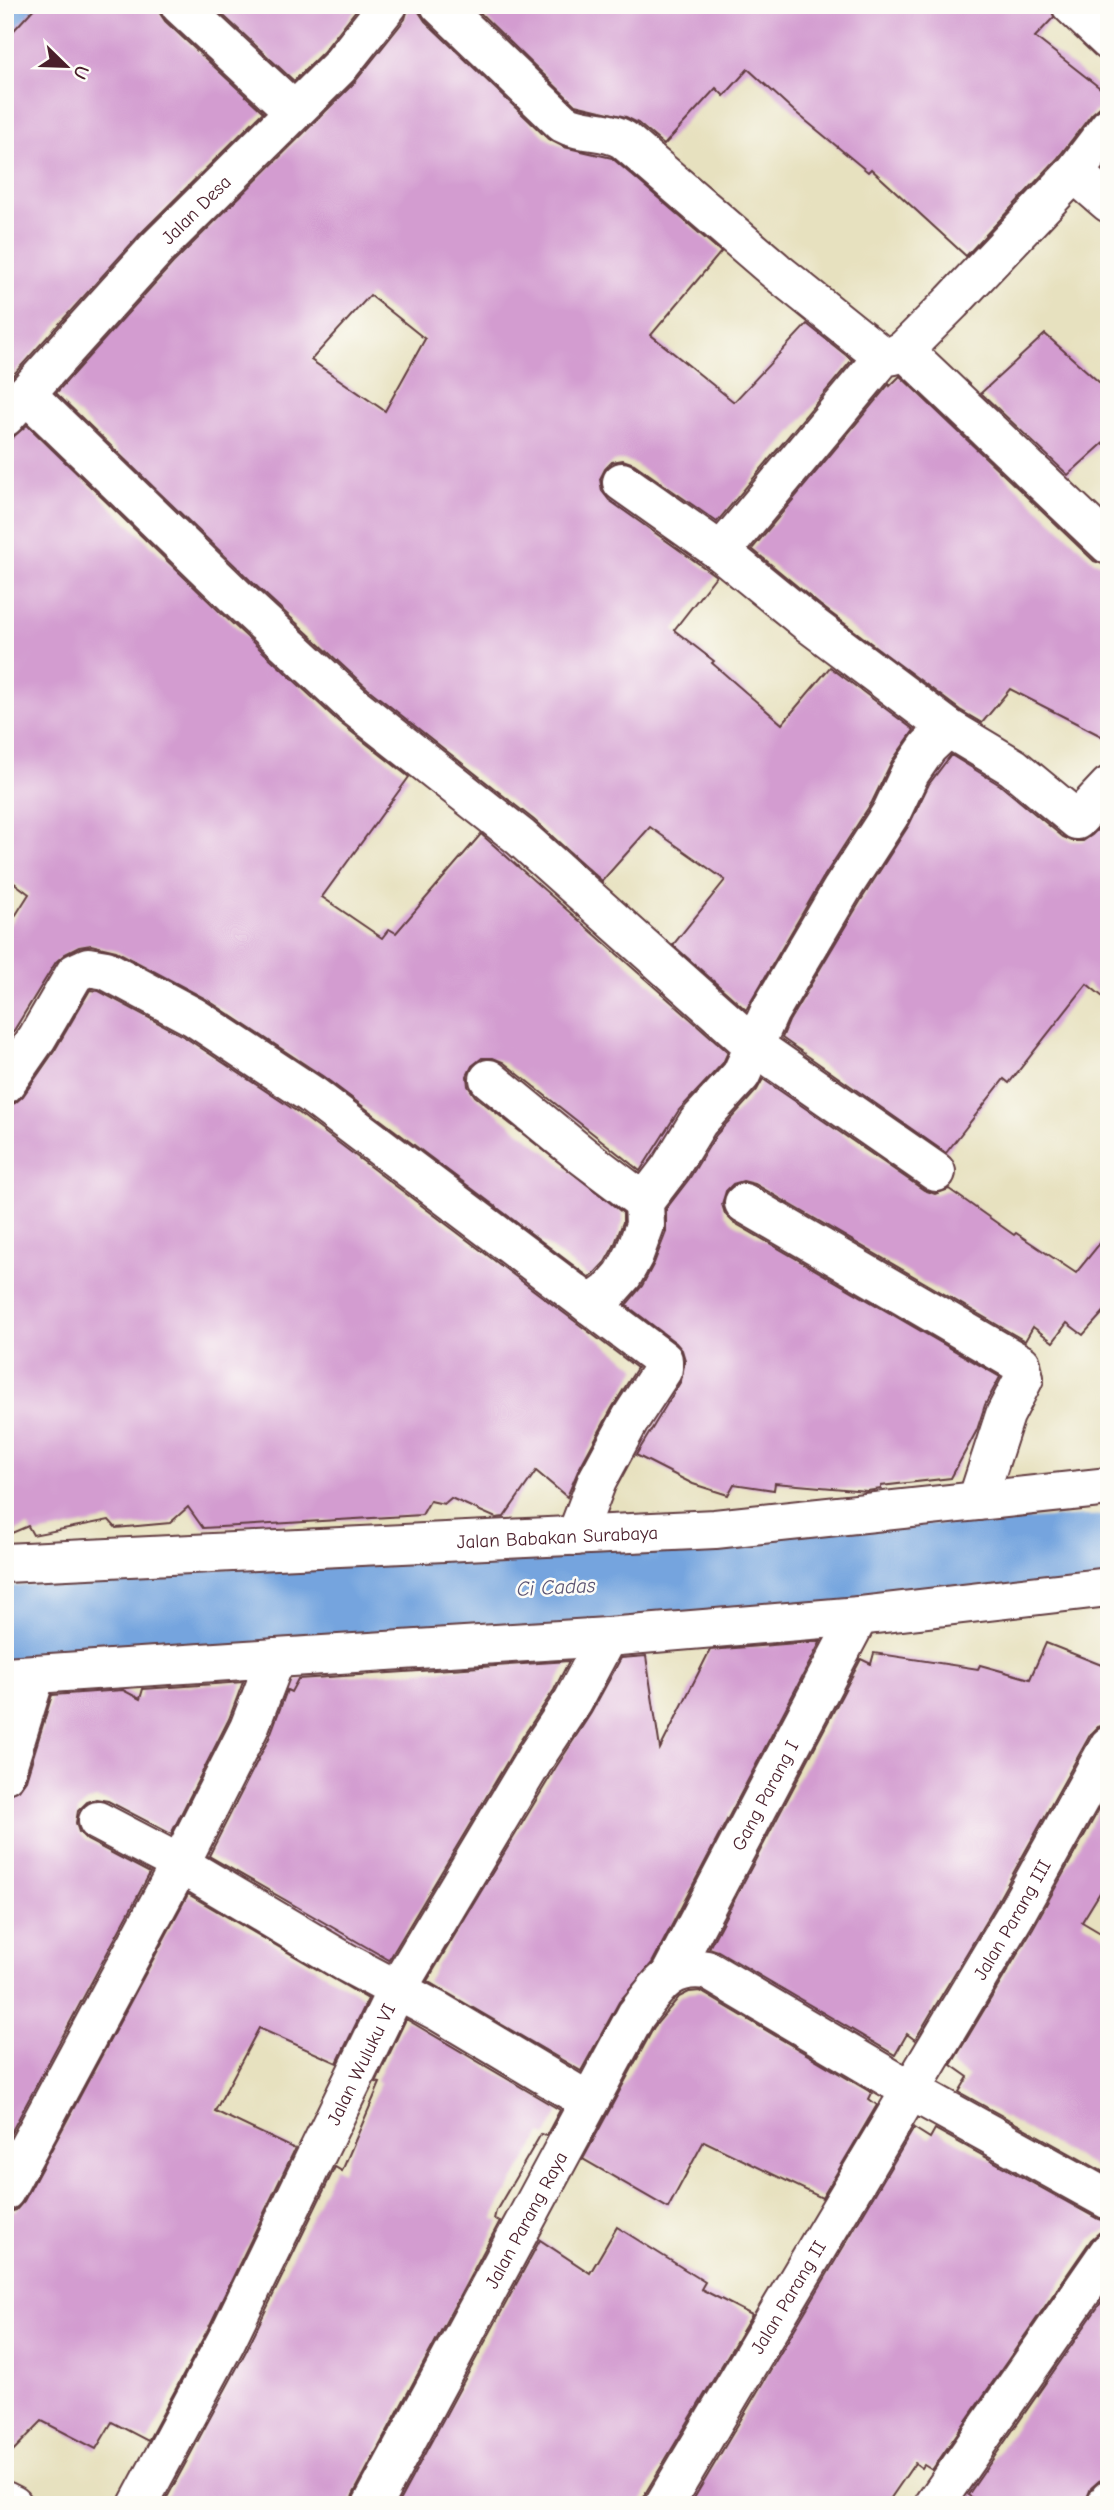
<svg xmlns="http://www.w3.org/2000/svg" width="1114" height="2510" font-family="'Comic Neue',sans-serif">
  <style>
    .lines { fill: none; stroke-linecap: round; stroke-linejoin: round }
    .river { stroke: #75a4de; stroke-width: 88 }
    .building { fill: #d39cd0; fill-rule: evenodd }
    .minor-casing { stroke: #623c41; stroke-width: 42 }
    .minor { stroke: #fff; stroke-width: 38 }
    .labels { text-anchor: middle; stroke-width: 5; stroke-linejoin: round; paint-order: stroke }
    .street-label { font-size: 19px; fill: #4a1f2b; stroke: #fdfcf7 }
    .water-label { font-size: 21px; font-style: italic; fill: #5b5473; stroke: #fdfcf7 }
  </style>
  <rect width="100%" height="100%" fill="#fdfcf7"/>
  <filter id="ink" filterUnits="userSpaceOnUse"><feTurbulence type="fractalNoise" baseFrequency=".0143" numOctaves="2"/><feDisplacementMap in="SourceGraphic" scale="14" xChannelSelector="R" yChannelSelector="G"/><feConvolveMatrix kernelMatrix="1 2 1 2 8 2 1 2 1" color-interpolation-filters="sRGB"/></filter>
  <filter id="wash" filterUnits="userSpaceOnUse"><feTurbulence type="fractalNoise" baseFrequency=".00686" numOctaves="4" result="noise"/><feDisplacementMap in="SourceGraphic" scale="28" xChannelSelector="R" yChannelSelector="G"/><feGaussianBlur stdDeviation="1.57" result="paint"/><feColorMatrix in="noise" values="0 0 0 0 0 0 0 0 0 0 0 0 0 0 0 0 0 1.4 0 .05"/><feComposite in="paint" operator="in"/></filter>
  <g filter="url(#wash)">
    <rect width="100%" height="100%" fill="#e7e1bf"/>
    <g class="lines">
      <!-- river -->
      <g class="river">
        <path d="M5,34L32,5"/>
        <path d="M5,1631L472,1591L1109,1559"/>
      </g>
    </g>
    <g id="blocks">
      <!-- building -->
      <g class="building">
        <path d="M37,5H159V12L165,21L263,112L141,233L5,384V40Z"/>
        <path d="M212,5H360L323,52L294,81Z"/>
        <path d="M409,5H419V12L425,21L548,139L564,147L612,158L721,252L651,335L734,402L807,324L852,360L717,522L634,464L623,460L612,462L605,469L600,479L602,491L609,500L716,576L674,630L714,661L712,663L782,724L830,667L914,730L892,761L872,802L823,878L746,1010L673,945L725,880L650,827L602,881L534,820L368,689L251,581L56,393L173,263L354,83L405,19ZM370,295L425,339L385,411L311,360Z"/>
        <path d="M472,5H1050L1054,17L1035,37L1109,95V106L1100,107L1092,114L1057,159L966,256L871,169L868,172L794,111L748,69L724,96L716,88L664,145L638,123L626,117L575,105Z"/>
        <path d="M1045,334L1109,391V438L1068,475L981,393Z"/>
        <path d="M900,376L1094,561L1109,566V740L1010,689L982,723L960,710L820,605L752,549L889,384L890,386Z"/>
        <path d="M27,425L221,613L339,722L409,777L322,897L382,938L389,929L396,933L481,834L728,1052L723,1063L679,1110L640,1171L503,1062L493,1058H482L472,1066L467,1076L468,1086L475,1096L623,1213V1222L614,1246L605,1262L590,1278L324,1077L206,999L116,951L91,945L79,947L65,954L56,962L5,1045V932L29,894L5,876V438H12Z"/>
        <path d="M951,755L1000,785L1063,837L1072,841H1083L1092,835L1109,818V1002L1087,984L1009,1083L1004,1079L946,1153L782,1038L789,1021L861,900L909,825L929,784Z"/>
        <path d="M90,990L99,991L183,1036L299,1113L637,1368L612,1408L578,1471L567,1497L536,1471L504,1517L496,1518L451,1498L444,1504L430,1501L422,1515L203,1528L188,1507L170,1523L116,1528L109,1520L33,1535L28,1526L5,1536V1106L15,1103L23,1096L55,1050Z"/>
        <path d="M763,1079L924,1190L935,1194L949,1189L1014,1235L1016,1233L1076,1273L1109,1232V1306L1083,1335L1067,1323L1053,1342L1033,1327L1025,1341L755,1184L743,1181L733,1184L726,1191L722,1204L725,1214L733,1222L1000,1377L985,1405L977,1430L951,1478L881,1486V1489L867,1491L775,1483L774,1490L734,1484L728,1495L693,1484L636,1455L681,1381L685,1360L682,1350L676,1343L626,1305L642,1286L654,1263L666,1232V1209L689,1179L716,1135L757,1090Z"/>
        <path d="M821,1641L652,1963L619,2002L581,2071L427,1981L556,1767L591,1713L621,1658L646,1656L660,1749L710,1650Z"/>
        <path d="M1046,1643L1109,1668V1724L1098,1727L1090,1735L995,1906L915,2040L907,2034L895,2055L718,1951L709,1948L861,1659L871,1664L874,1653L978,1669L980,1665L1030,1679Z"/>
        <path d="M569,1661L554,1690L518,1744L389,1960L209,1856L269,1738L287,1690L291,1692L298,1679Z"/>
        <path d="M243,1682L229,1719L171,1834L108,1801L96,1799L87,1802L78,1811L76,1823L79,1832L87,1840L150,1873L5,2144V1795L19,1790L26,1780L52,1695L123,1690L140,1699L143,1689Z"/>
        <path d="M1109,1791V1878L1082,1922L1109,1938V2175L959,2092L968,2077L951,2065L1033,1928Z"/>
        <path d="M188,1894L368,1999L337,2063L259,2028L215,2111L295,2149L207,2331L148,2441L112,2422L96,2449L42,2421L5,2459V2213L16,2210L24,2201Z"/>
        <path d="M700,1991L872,2093L869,2099L877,2105L822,2198L704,2141L668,2208L583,2159L654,2027L679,1997L689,1992Z"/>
        <path d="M406,2019L560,2110L546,2136L541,2134L496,2211L494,2219L500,2221L353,2495L350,2505H163L246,2351L335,2167L342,2171L380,2083L376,2082Z"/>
        <path d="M914,2128L930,2138L935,2129L1098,2219L1109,2222V2230L1099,2233L1091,2240L932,2470L924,2465L922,2468L915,2463L886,2505H690Z"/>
        <path d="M617,2227L705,2282L701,2289L752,2315L645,2494L642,2505H397L540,2240L590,2273Z"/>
        <path d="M1109,2291V2478L1099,2481L1091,2488L1084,2505H982L968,2495Z"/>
      </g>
    </g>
  </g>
  <g filter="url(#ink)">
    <use href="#blocks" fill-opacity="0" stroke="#623c41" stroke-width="2"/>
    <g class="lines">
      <defs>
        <g id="minor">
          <path d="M180,5L294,111"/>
          <path d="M440,5L563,123C583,134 604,128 624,140L776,271L883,357"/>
          <path d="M1071,5L1109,41"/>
          <path d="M1074,173L1109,203"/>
          <path d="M904,350L1109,545"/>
          <path d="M26,394L236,597L354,706L520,837L753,1045L936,1172"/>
          <path id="s1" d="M5,417L157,248L339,67L388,5"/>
          <path d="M622,482L721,552L807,622L948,728L1013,767L1077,820L1109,786"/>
          <path d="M721,552L883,357L894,355L904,350L952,302L1074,173L1109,127"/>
          <path d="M489,1079L583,1156L644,1202"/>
          <path d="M5,1084L37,1038L75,973L88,967L106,970L194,1017L312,1095L663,1360V1369L631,1418L597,1481L576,1536"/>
          <path d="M744,1203L1021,1364L1024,1378L1005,1415L977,1501"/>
          <path d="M590,1305L608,1292L623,1275L634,1255L645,1225L644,1202L670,1168L698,1122L741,1075L770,1011L842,889L891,813L910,773L928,747L948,728"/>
          <path id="s2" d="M5,1563L715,1529L1109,1487"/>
          <path d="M5,1676L276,1658"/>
          <path d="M5,1774L36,1674"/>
          <path d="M98,1821L180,1864L345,1962L439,2012L588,2101"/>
          <path id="s3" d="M670,1975L859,1616"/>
          <path d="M5,2191L180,1864L249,1728L276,1658L607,1637L859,1616L1109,1587"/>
          <path d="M5,2501L13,2505"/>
          <path id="s4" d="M138,2505L226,2341L396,1991L537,1755L573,1701L607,1637"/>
          <path id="s5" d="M372,2505L636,2015C657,1988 669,1964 707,1970L910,2090L1109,2200"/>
          <path id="s6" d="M664,2505L1014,1917L1109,1746"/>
          <path d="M934,2505L1109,2252"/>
          <path d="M1106,2505L1109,2500"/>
        </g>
      </defs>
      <!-- minor casing -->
      <use href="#minor" class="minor-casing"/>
      <!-- minor -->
      <use href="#minor" class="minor"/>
    </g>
  </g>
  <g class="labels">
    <!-- street labels -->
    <g class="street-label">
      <text dy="7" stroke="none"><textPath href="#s1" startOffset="282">Jalan Desa</textPath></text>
      <text dy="7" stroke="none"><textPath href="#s2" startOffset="553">Jalan Babakan Surabaya</textPath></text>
      <text dy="7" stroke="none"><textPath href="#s3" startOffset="203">Gang Parang I</textPath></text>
      <text dy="7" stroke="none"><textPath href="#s6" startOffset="681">Jalan Parang III</textPath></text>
      <text dy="7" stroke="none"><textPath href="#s4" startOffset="494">Jalan Wuluku VI</textPath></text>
      <text dy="7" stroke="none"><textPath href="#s5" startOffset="324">Jalan Parang Raya</textPath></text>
      <text dy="7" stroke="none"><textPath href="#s6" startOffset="242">Jalan Parang II</textPath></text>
    </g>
    <!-- water labels -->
    <g class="water-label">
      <text transform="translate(556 1587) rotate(-3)" y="7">Ci Cadas</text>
    </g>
  </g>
  <!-- margin -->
  <rect width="1114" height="2510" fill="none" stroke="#fdfcf7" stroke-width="28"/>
  <!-- north arrow -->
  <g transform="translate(66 66) rotate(113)" stroke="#fdfcf7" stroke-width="5" paint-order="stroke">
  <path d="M0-5L12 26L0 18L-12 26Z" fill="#4a1f2b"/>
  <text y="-10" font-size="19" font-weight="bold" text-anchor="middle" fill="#4a1f2b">U</text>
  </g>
</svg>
